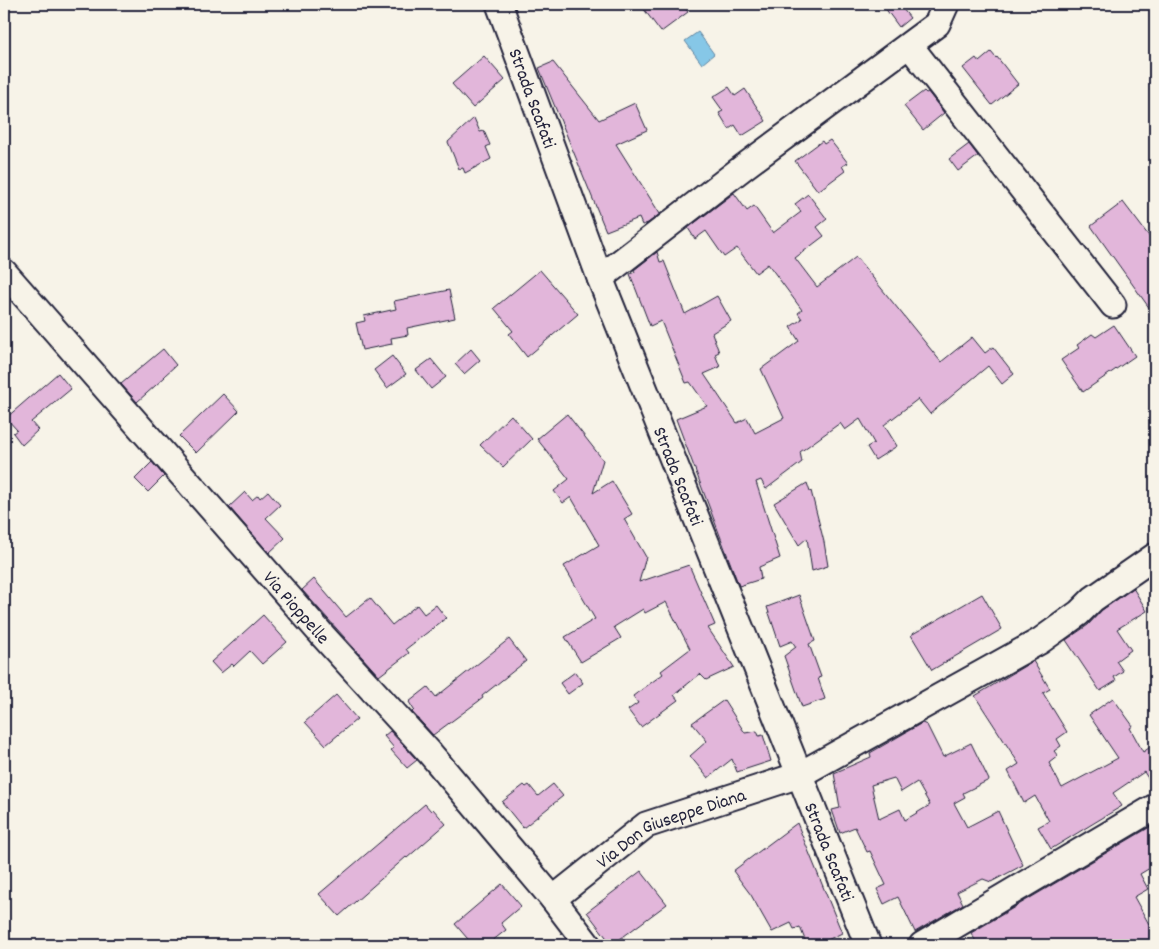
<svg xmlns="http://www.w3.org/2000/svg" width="1159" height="949" font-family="Dekko,sans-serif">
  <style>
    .water { fill: #86c7e7; stroke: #5e85a2 }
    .building { fill: #e2b6da; stroke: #22223b; fill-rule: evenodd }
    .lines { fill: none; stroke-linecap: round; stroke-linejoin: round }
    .minor-casing { stroke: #22223b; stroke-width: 29 }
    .minor { stroke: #f7f3e8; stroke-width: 25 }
    .labels { text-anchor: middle; stroke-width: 4; stroke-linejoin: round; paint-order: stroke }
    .street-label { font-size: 19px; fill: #22223b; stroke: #f7f3e8 }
  </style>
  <rect width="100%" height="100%" fill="#f7f3e8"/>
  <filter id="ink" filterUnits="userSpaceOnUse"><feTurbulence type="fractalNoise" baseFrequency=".02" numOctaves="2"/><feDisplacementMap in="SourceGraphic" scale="10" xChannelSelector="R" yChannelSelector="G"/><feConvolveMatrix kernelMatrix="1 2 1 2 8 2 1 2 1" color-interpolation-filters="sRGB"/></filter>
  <g filter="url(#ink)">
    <!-- water -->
    <path class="water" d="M698,32L714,54L702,64L685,41Z"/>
    <!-- building -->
    <g class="building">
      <path d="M640,4H682L688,12L661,32Z"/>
      <path d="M882,4H899L910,18L899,27Z"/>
      <path d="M991,52L996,58L997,57L1018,84L992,105L963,68L976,58L979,62Z"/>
      <path d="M484,56L505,80L473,108L452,84Z"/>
      <path d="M553,62L599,120L635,103L647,130L616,144L660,214L648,223L642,225L639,218L606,231L539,68Z"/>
      <path d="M729,87L735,96L745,89L766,121L742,136L735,125L729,129L719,113L723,111L713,97Z"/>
      <path d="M924,91L926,93L928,92L944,113L923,130L904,106Z"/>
      <path d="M474,118L480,132L484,131L490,145L486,147L491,159L465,173L463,168L459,169L448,142Z"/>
      <path d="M830,140L848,163L842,166L845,171L818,191L795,161L822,141L824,144Z"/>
      <path d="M969,144L978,156L958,171L949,159Z"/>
      <path d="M734,193L747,211L754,206L773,233L801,212L795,204L808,194L827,219L817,227L824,236L795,258L817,287L856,257L941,362L972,337L985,353L993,347L1014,374L1002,384L988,366L930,414L918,399L884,425L897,446L875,460L867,447L874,443L860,419L845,430L840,423L800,452L802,462L766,489L761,480L756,482L780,558L759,567L761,579L739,586L676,419L707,406L690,382L686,383L661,321L650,326L630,274L635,272L634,270L657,252L660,262L664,261L685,314L717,296L731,321L712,333L719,352L715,354L720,367L704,374L737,423L747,418L755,433L784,418L761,369L799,341L790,327L802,319L798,313L802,310L768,264L756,273L737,248L724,257L706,231L695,239L688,228Z"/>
      <path d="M1123,202L1155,244V316L1091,226Z"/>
      <path d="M540,270L578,314L527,357L509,334L513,331L494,308Z"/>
      <path d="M449,290L455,318L407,328L408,335L391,338L392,344L362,350L356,323L365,321L364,316L396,309L394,301Z"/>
      <path d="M1114,325L1135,356L1083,392L1061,360L1079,348L1077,345L1092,334L1096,337Z"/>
      <path d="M163,349L176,365L164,376L165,377L137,402L121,384Z"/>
      <path d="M471,349L480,360L464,374L455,364Z"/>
      <path d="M392,356L406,374L387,388L374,370Z"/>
      <path d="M431,359L446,377L431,389L416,370Z"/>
      <path d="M58,373L71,389L31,422L38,430L22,445L13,433L17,430L6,418Z"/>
      <path d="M223,394L239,411L196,453L179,436Z"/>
      <path d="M567,414L603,460L593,493L612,481L632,514L624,519L646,557L639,582L689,565L715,625L708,628L734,667L706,680L700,674L674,695L678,700L641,727L628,710L638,703L633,696L663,674L661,671L690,649L666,602L645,613L643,609L614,627L621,638L581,662L565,637L595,619L564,566L599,545L571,497L563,503L554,491L569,479L537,439Z"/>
      <path d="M511,415L532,439L503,467L480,445Z"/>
      <path d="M152,462L164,476L148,492L135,479Z"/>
      <path d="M807,483L810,492L811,491L824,542L828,566L812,571L807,538L799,545L774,503Z"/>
      <path d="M268,491L280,505L266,518L285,538L269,553L229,507L245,492L252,500L258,495L260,498Z"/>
      <path d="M314,579L346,617L370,598L392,625L417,605L424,614L436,605L446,618L406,649L409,653L379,676L302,590Z"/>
      <path d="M1133,588L1147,611L1117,629L1131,650L1116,661L1123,671L1114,677L1116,681L1100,691L1066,640L1088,625L1102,610Z"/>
      <path d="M982,594L1002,629L932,670L911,635Z"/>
      <path d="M799,595L815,641L809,644L821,677L818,678L825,699L802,707L784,656L796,647L792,641L780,646L767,607Z"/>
      <path d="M263,615L287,642L262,664L250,651L234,666L232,664L221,673L211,662Z"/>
      <path d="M509,639L526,661L482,696L483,698L433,735L412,712L414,710L409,702L428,687L436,697Z"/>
      <path d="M1033,661L1050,689L1043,693L1067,732L1057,739L1061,746L1054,751L1058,756L1049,763L1062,788L1118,758L1089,715L1113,698L1133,726L1130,728L1143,752L1155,744V789L1144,772L1113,793L1122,806L1051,849L1038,827L1049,821L1035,796L1024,803L1008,771L1019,764L975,696Z"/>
      <path d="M575,672L583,683L568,694L560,683Z"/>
      <path d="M336,695L357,719L326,745L305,722Z"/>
      <path d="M724,700L745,733L757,731L759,736L763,735L771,761L737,772L732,759L708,778L690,756L707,741L692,723Z"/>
      <path d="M922,723L927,725L943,757L971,743L989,780L963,793L965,797L954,803L967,827L998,811L1023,865L991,882L983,879L957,892L963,904L915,932L898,897L884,904L877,889L886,885L870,851L867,852L855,827L840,833L832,810L840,808L834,773L871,757L870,753ZM894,778L901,792L917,782L930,805L905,820L900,809L879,819L871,785Z"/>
      <path d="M390,731L417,760L407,768L391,750L394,748L384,736Z"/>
      <path d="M553,784L563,796L523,828L502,802L524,785L526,787L529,785L538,796Z"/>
      <path d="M425,804L431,811L433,809L446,824L407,858L406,857L339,916L319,894Z"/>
      <path d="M797,823L842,933L817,945H807L800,927L794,929L791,923L772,932L751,895L733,871Z"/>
      <path d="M1155,824V865L1140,874L1148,889L1134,897L1155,935V945H978L971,933Z"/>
      <path d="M641,871L667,904L612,945L587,912Z"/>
      <path d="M502,884L521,906L501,923L506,930L487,945H473L455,924Z"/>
    </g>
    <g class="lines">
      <defs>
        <g id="minor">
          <path id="s1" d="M499,4L600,278L868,945"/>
          <path d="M910,46L1113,305"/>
          <path id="s2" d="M4,272L324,637L429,752L553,899L588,945"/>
          <path d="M600,278L745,166L937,24L946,4"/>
          <path id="s3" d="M553,899L646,825L799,775L1040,641L1079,613L1093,599L1155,556"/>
          <path d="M922,945L1155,807"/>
        </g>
      </defs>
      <!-- minor casing -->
      <use href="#minor" class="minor-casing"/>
      <!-- minor -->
      <use href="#minor" class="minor"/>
    </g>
  </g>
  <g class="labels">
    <!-- street labels -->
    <g class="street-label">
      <text dy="7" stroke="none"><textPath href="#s1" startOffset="100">Strada Scafati</textPath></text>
      <text dy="7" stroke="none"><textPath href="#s1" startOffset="505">Strada Scafati</textPath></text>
      <text dy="7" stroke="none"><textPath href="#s2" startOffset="445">Via Pioppelle</textPath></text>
      <text dy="7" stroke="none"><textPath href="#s3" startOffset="140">Via Don Giuseppe Diana</textPath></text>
      <text dy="7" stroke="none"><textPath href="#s1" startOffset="910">Strada Scafati</textPath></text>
    </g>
  </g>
  <!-- margin -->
  <rect width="1159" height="949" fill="none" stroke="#f7f3e8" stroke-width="20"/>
  <rect x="10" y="10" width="1139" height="929" fill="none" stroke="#22223b" stroke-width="2" filter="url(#ink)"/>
</svg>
